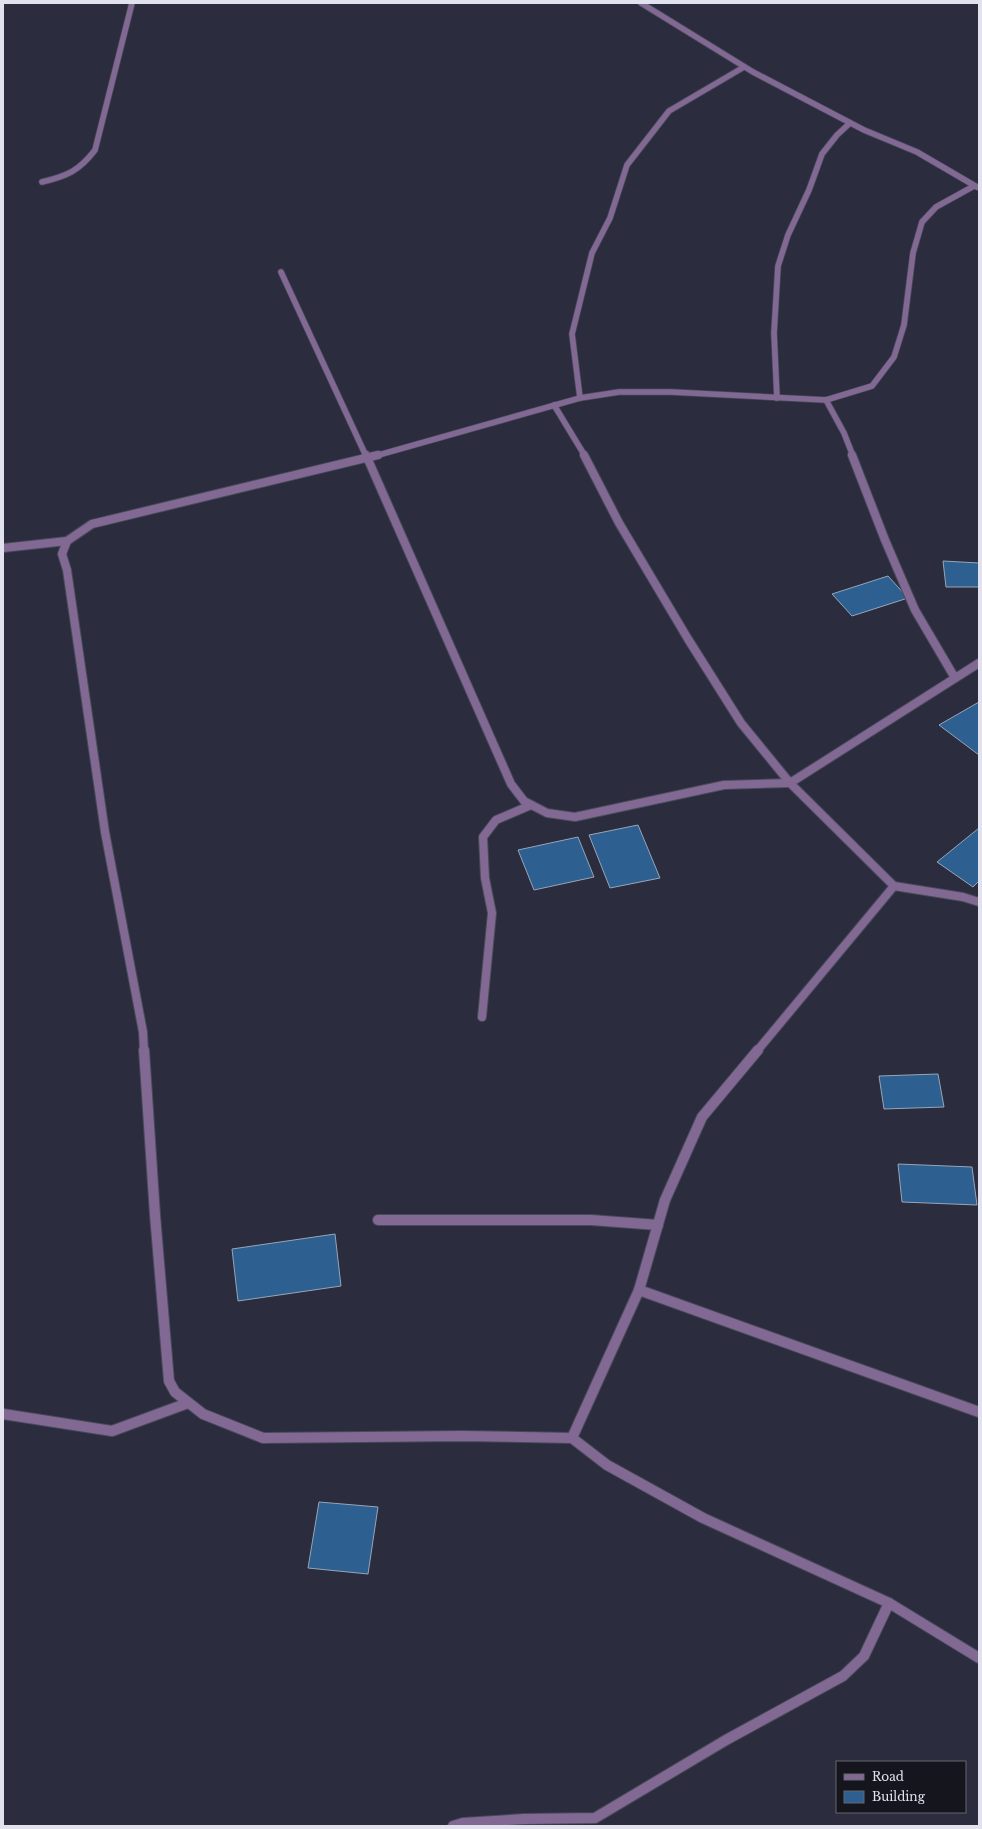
<svg xmlns="http://www.w3.org/2000/svg" width="982" height="1829" font-family="'Libre Baskerville',serif">
  <style>
    .building { fill: #2e5f91; stroke: #97a6b7 }
    .lines { fill: none; stroke-linecap: round; stroke-linejoin: round }
    .service-casing { stroke: #484959; stroke-width: 7 }
    .minor-far2-casing { stroke: #484959; stroke-width: 7 }
    .minor-far1-casing { stroke: #484959; stroke-width: 10 }
    .minor-casing { stroke: #484959; stroke-width: 12 }
    .service { stroke: #816994; stroke-width: 5.5 }
    .minor-far2 { stroke: #816994; stroke-width: 5.5 }
    .minor-far1 { stroke: #816994; stroke-width: 8 }
    .minor { stroke: #816994; stroke-width: 10 }
  </style>
  <rect width="100%" height="100%" fill="#2b2c3d"/>
  <!-- building -->
  <g class="building">
    <path d="M943,561L979,563V587H946Z"/>
    <path d="M888,576L908,598L852,616L832,594Z"/>
    <path d="M979,702V755L939,725Z"/>
    <path d="M638,825L660,878L610,888L589,835Z"/>
    <path d="M979,828V881L973,887L937,862Z"/>
    <path d="M578,837L594,877L534,890L518,850Z"/>
    <path d="M938,1074L944,1107L884,1109L879,1076Z"/>
    <path d="M898,1164L972,1167L977,1205L902,1202Z"/>
    <path d="M335,1234L341,1286L238,1301L232,1249Z"/>
    <path d="M319,1502L378,1507L368,1574L308,1568Z"/>
  </g>
  <g class="lines">
    <defs>
      <path id="service" d="M42,182C67,176 79,171 95,150L132,3"/>
      <g id="minor-far2">
        <path d="M641,3L753,72L864,130L917,152L977,187"/>
        <path d="M281,272L366,456"/>
        <path d="M580,398L572,334L592,253L610,218L627,165L669,111L744,67"/>
        <path d="M777,398L774,333L778,266L788,235L809,190L822,154L837,135L850,123"/>
        <path d="M826,400L844,433L853,456"/>
        <path d="M554,405L585,456"/>
        <path d="M375,456L580,398L619,392H671L826,400L872,386L894,357L904,325L913,253L922,222L936,207L974,186"/>
      </g>
      <g id="minor-far1">
        <path d="M366,455L511,784L524,801L547,813L575,817L724,785L790,783L979,663"/>
        <path d="M584,455L619,523L688,639L741,723L790,783L894,886L963,897L979,902"/>
        <path d="M852,455L885,540L915,610L955,678"/>
        <path d="M3,548L67,541"/>
        <path d="M482,1017L492,913L485,878L483,837L496,820L531,805"/>
        <path d="M144,1051L143,1032L105,832L67,570L62,554L67,541L92,524L378,455"/>
        <path d="M757,1051L894,886"/>
      </g>
      <g id="minor">
        <path d="M144,1050L155,1215L169,1381L175,1392L203,1414L263,1438L462,1436L572,1438L607,1465L703,1518L889,1603L979,1658"/>
        <path d="M378,1220H591L658,1225"/>
        <path d="M639,1290L979,1412"/>
        <path d="M3,1414L112,1431L188,1403"/>
        <path d="M572,1438L639,1290L665,1200L702,1117L758,1050"/>
        <path d="M453,1826L463,1823L524,1819L595,1818L726,1740L843,1676L864,1656L889,1603"/>
      </g>
    </defs>
    <!-- service casing -->
    <use href="#service" class="service-casing"/>
    <!-- minor-far2 casing -->
    <use href="#minor-far2" class="minor-far2-casing"/>
    <!-- minor-far1 casing -->
    <use href="#minor-far1" class="minor-far1-casing"/>
    <!-- minor casing -->
    <use href="#minor" class="minor-casing"/>
    <!-- service -->
    <use href="#service" class="service"/>
    <!-- minor-far2 -->
    <use href="#minor-far2" class="minor-far2"/>
    <!-- minor-far1 -->
    <use href="#minor-far1" class="minor-far1"/>
    <!-- minor -->
    <use href="#minor" class="minor"/>
  </g>
  <!-- border -->
  <rect width="982" height="1829" fill="none" stroke="#e1e2ed" stroke-width="8"/>
  <!-- legend -->
  <rect x="836" y="1761" width="130" height="52" fill="#15151d" stroke="#676770"/>
  <rect x="844" y="1774" width="20" height="6" fill="#816994" stroke="#676770"/>
  <text x="872" y="1781" font-size="12" fill="#e1e2ed">Road</text>
  <rect x="844" y="1791" width="20" height="12" fill="#2e5f91" stroke="#676770"/>
  <text x="872" y="1801" font-size="12" fill="#e1e2ed">Building</text>
</svg>
